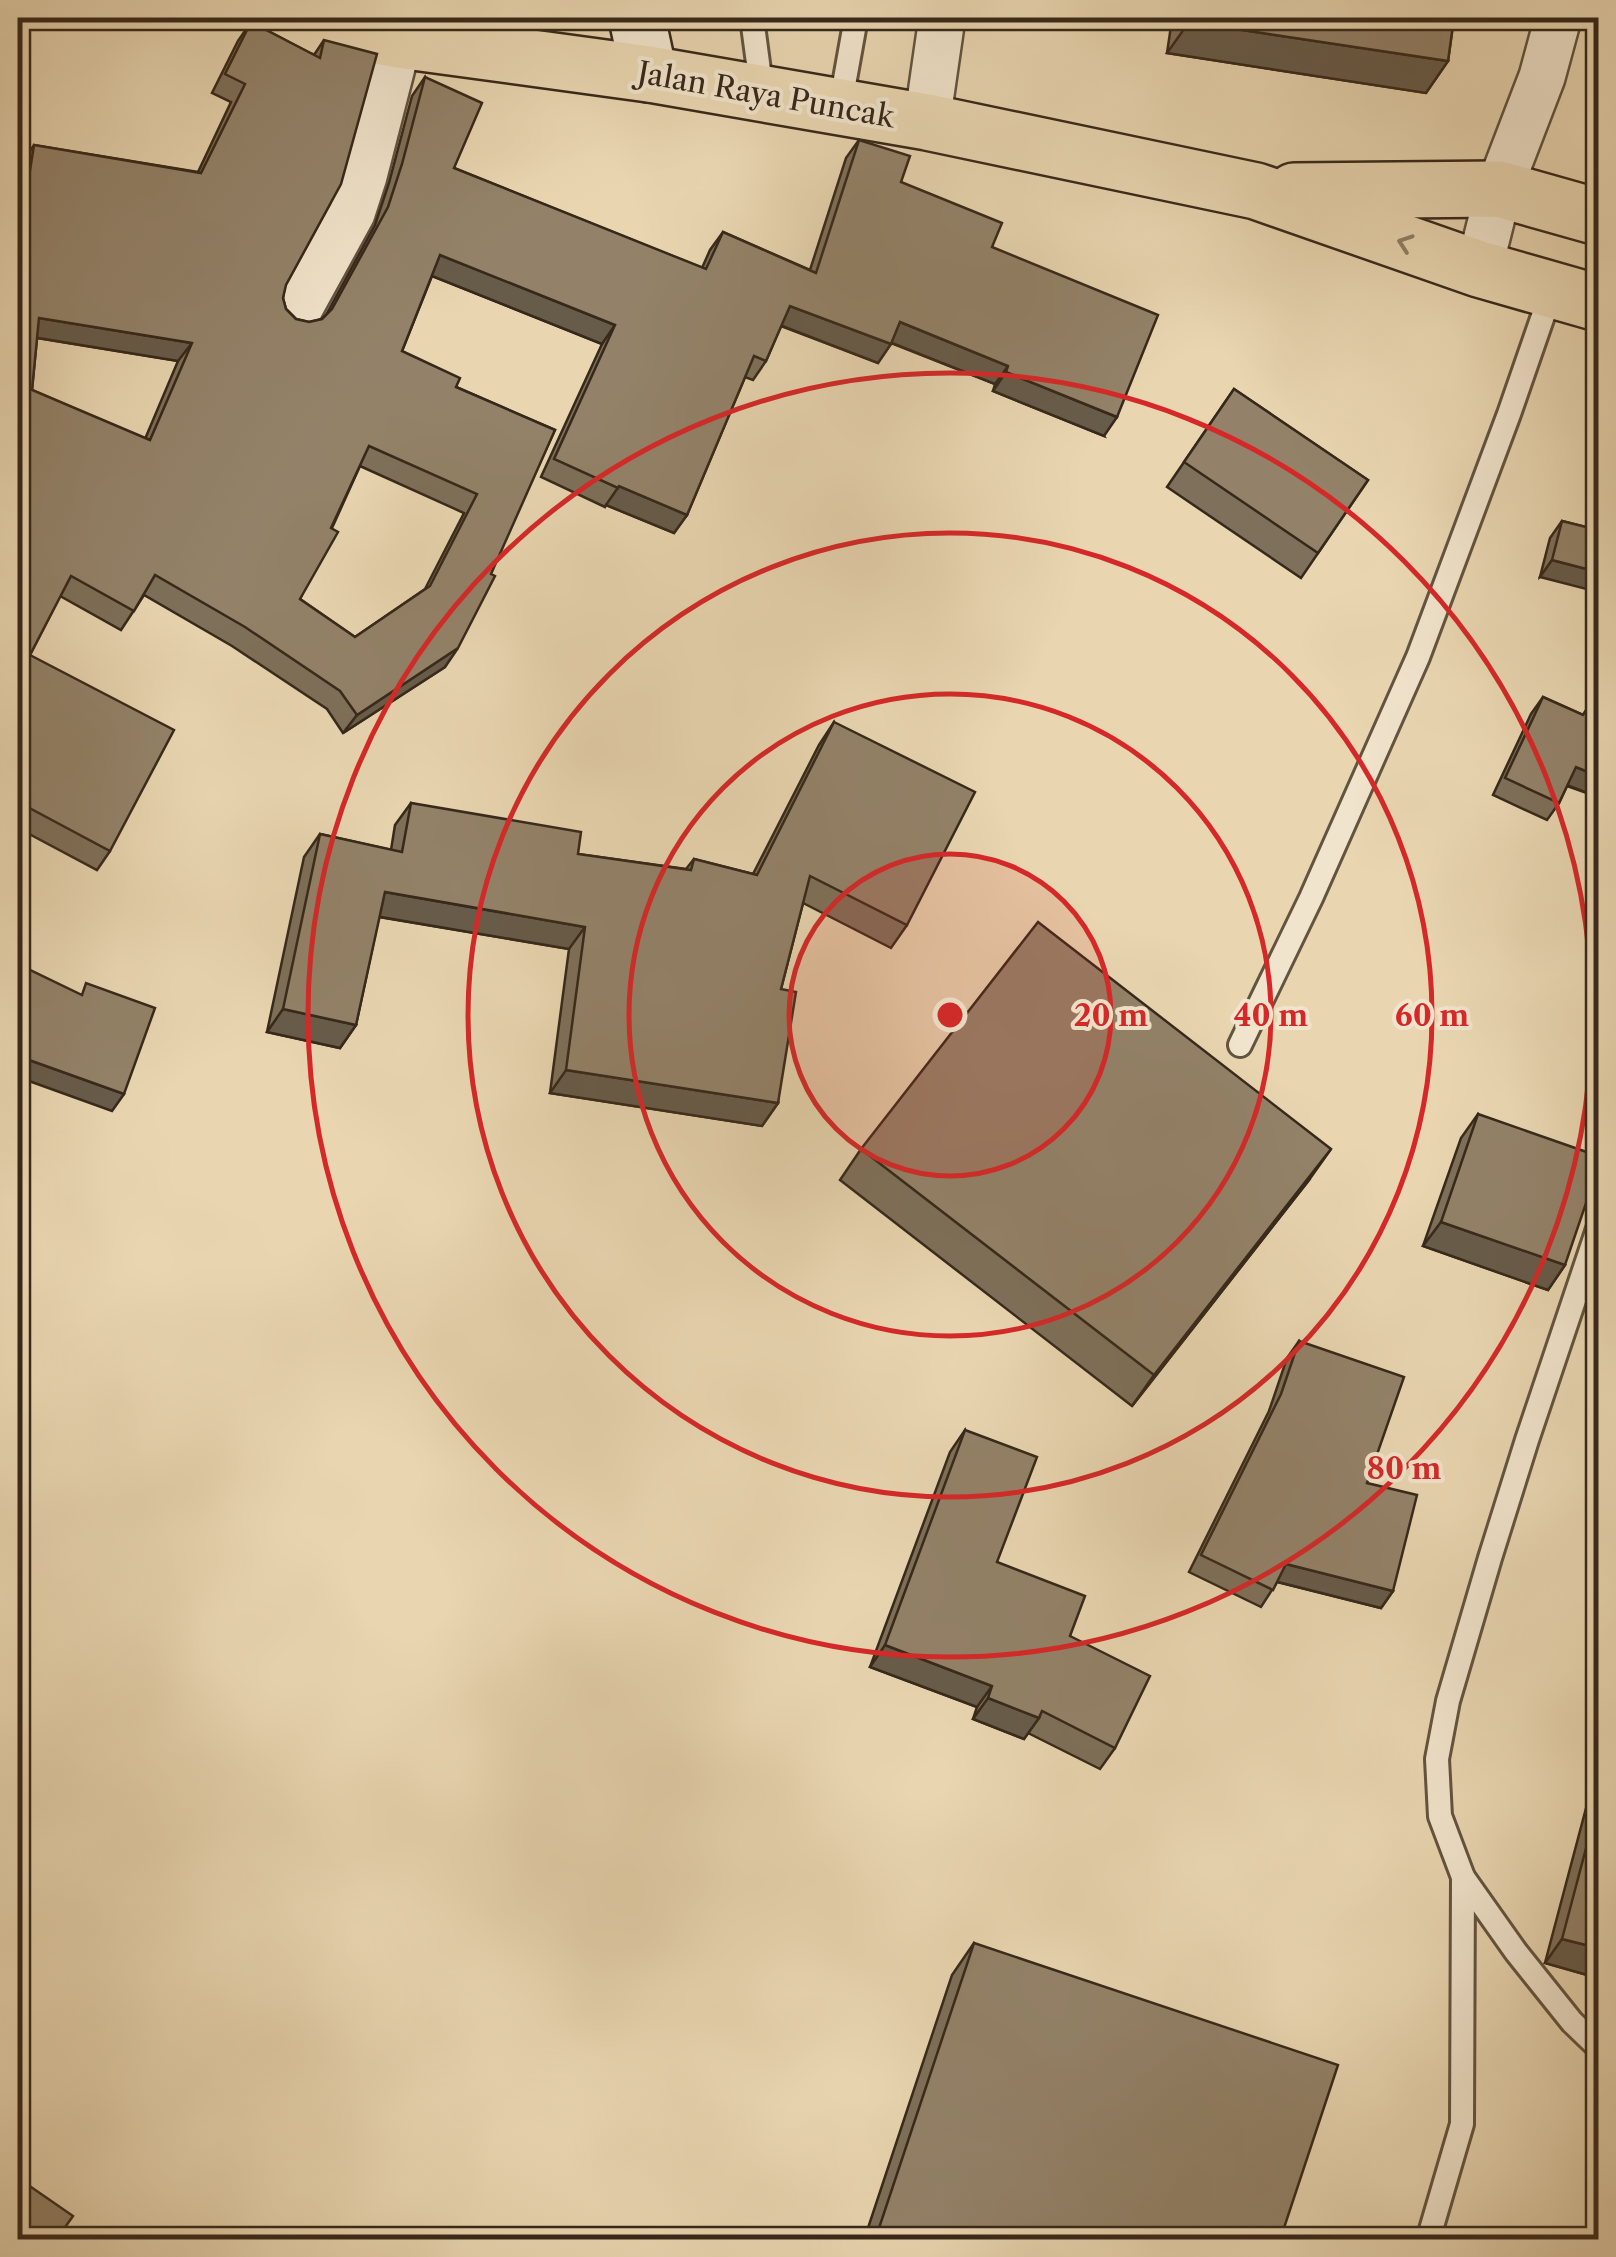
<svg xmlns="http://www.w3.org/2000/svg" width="1616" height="2257" font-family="'Libre Caslon Text',serif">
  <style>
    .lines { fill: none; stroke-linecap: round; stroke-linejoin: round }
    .lane-casing { stroke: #635440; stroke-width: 28 }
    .street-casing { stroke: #635440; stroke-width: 50 }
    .secondary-casing { stroke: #36281a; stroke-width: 60 }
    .highway-casing { stroke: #36281a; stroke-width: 60 }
    .lane { stroke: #f1e4cc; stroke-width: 22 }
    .street { stroke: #f1e4cc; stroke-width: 45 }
    .secondary { stroke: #f1e4cc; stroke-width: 55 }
    .highway { stroke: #e9d6b1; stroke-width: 55 }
    .wall { fill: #7e705a; stroke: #36281a; stroke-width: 2.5; fill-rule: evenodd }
    .shaded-wall { fill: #675b4a; stroke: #36281a; stroke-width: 2.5 }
    .building { fill: #938269; stroke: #36281a; stroke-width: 2.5; fill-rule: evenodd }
    .oneway { stroke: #907f66 }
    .ring { fill: none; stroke: #d62828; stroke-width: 5 }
    .labels { text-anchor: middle; stroke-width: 8; stroke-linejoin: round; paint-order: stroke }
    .street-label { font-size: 30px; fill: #36281a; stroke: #f1e4cc }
    .centre { fill: #d62828; stroke: #f1e4cc; stroke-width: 5 }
    .ring-label { font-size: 30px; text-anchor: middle; font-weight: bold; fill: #d62828; stroke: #f1e4cc; stroke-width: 8; stroke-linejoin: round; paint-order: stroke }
  </style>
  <rect width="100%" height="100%" fill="#e9d6b1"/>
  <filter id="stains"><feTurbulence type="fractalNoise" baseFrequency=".002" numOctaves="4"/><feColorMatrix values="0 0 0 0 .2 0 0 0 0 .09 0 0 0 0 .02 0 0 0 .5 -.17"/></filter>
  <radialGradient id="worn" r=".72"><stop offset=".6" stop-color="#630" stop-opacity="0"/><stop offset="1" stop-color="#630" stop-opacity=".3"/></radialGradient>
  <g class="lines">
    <defs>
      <g id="lane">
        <path d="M752,18L762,93"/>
        <path d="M840,107L856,18"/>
        <path d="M1240,1045L1311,898L1418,657L1509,414L1552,290"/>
        <path d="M1598,1229L1527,1440L1490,1558L1448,1701L1437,1759L1440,1816L1463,1877L1516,1952L1572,2022L1598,2047"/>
        <path d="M1428,2240L1462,2124L1463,1877"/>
      </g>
      <g id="street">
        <path d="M927,122L942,18"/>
        <path d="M1479,269L1499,189L1542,77L1558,18"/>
        <path d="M296,315L352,213L364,176L399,40"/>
      </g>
      <path id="secondary" d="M637,18L649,74"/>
      <g id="highway">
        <path d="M273,18L399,40L649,74L927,122L1256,191L1479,269L1598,303"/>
        <path d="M1294,191L1499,189L1598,217"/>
      </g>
    </defs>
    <!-- lane casing -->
    <use href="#lane" class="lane-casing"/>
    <!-- street casing -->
    <use href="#street" class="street-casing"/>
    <!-- secondary casing -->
    <use href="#secondary" class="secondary-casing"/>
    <!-- highway casing -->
    <use href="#highway" class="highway-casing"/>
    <!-- lane -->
    <use href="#lane" class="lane"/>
    <!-- street -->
    <use href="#street" class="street"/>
    <!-- secondary -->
    <use href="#secondary" class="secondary"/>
    <!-- highway -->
    <use href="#highway" class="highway"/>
  </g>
  <!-- wall -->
  <g class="wall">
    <path d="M1115,18H1454L1448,61L1426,93L1167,53L1171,26Z"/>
    <path d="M251,22L314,55L324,40L283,298L286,309L296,319L309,322L322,319L326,315L375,225L389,183L412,96L425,77L454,168L702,268L710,250L723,232L810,270L846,158L859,140L901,182L992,247L1104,436L993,391L995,384L891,343L878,363L781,326L766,361L753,380L745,377L687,515L674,533L606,505L605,507L541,477L602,344L432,276L402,351L456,387L555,430L445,667L343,733L327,709L232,646L144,595L121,630L60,596L30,655L110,851L97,870L18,828V184L21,164L34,145L198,172L231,102L212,93L238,41ZM37,338L178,361L145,439L32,390ZM360,466L464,513L425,589L355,637L300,599Z"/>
    <path d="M1234,389L1368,480L1301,578L1167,487Z"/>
    <path d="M1562,521L1598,530L1540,577L1550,538Z"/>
    <path d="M1598,692V797L1567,786L1559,803L1547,820L1493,795L1531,714L1543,697L1583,715Z"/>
    <path d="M834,722L907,925L891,948L803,903L781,989L778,1103L762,1126L550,1093L569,949L379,917L356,1025L340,1048L267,1032L304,857L320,834L391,850L395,825L411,803L578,854L686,869L694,859L753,874L819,745Z"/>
    <path d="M1478,1114L1565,1265L1548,1290L1423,1246L1461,1138Z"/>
    <path d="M861,1149L1309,1180L1132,1406L840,1180Z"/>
    <path d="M1299,1341L1367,1483L1393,1591L1381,1608L1277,1582L1261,1607L1189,1572L1269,1411L1287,1358Z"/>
    <path d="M965,1430L997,1562L1070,1636L1115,1748L1100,1769L1028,1733L1024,1739L973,1719L977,1707L870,1667L950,1452Z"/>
    <path d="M1598,1763V1978L1545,1963Z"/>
    <path d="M974,1943L1280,2240H864L952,1975Z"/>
  </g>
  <!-- shaded-wall -->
  <g class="shaded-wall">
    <path d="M1115,18H1177L1171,26Z"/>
    <path d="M1189,22L1448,61L1426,93L1167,53Z"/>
    <path d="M440,255L615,325L602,344L427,274Z"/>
    <path d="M790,306L891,344L878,363L777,324Z"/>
    <path d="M39,318L192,343L178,361L26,336Z"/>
    <path d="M900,322L1008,366L995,384L887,341Z"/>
    <path d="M1006,372L1117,417L1104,436L993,391Z"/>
    <path d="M619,486L687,515L674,533L606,505Z"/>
    <path d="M1552,560L1598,572V592L1540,577Z"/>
    <path d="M458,648L445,667L343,733L357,715Z"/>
    <path d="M1576,767L1598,776V797L1564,784Z"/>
    <path d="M385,892L585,927L569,949L369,915Z"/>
    <path d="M283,1009L356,1025L340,1048L267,1032Z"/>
    <path d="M18,1056L124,1094L112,1111L18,1077Z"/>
    <path d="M566,1070L778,1103L762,1126L550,1093Z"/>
    <path d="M1331,1149L1309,1180L1132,1406L1154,1375Z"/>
    <path d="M1441,1222L1565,1265L1548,1290L1423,1246Z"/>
    <path d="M1286,1564L1393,1591L1381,1608L1274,1581Z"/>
    <path d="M885,1645L992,1686L977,1707L870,1667Z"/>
    <path d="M988,1698L1039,1718L1024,1739L973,1719Z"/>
    <path d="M1562,1939L1598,1948V1978L1545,1963Z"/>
  </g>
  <!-- building -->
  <g class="building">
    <path d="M1190,18H1454L1448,61L1189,22Z"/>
    <path d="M251,22L320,58L324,40L377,54L341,184L286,285L283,298L286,309L296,319L309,322L322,319L332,309L388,207L402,164L425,77L482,103L454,168L706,269L723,232L816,273L859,140L910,156L901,182L1002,223L992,247L1158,315L1117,417L1006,372L1008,366L900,322L891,344L790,306L766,361L754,356L687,515L619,486L618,488L554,459L615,325L440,255L402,351L460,378L456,387L555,430L491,574L495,576L458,648L357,715L340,691L245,627L155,575L134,611L71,576L30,655L174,730L110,851L22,804L30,788L18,800V233L20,234L34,145L201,173L245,84L225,74ZM39,318L192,343L150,440L32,390ZM369,446L477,494L430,586L355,637L300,599L338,532L331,528Z"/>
    <path d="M1234,389L1368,480L1318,553L1184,462Z"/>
    <path d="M1562,521L1598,530V572L1552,560Z"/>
    <path d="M1598,692V776L1576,767L1559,803L1505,778L1543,697L1583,715Z"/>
    <path d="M834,722L975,792L907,925L810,876L781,989L796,992L778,1103L566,1070L585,927L385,892L356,1025L283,1009L320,834L402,852L411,803L581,832L578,854L691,870L694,859L757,875Z"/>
    <path d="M1038,922L1331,1149L1154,1375L861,1149Z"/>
    <path d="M18,964L82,995L86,983L155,1008L124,1094L18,1056Z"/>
    <path d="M1478,1114L1598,1156V1168L1565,1265L1441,1222Z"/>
    <path d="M1299,1341L1404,1377L1367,1483L1417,1495L1393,1591L1286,1564L1273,1590L1201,1555L1281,1394Z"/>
    <path d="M965,1430L1037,1457L997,1562L1085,1596L1070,1636L1150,1676L1115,1748L1042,1711L1039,1718L988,1698L992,1686L885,1645Z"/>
    <path d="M1598,1803V1948L1562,1939Z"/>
    <path d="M974,1943L1338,2065L1280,2240H875Z"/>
    <path d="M18,2178L73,2216L56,2240H18Z"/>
  </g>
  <!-- one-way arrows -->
  <defs><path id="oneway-chevron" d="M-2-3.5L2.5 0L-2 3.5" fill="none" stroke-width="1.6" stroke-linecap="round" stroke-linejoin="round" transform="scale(2.5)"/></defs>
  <use class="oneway" href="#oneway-chevron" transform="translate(1405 243) rotate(-161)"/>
  <!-- distance rings -->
  <circle cx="950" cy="1015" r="161" fill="#d62828" fill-opacity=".12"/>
  <g class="ring">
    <circle cx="950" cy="1015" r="161"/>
    <circle cx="950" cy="1015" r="321"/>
    <circle cx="950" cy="1015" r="482"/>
    <circle cx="950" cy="1015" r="642"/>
  </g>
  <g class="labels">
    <!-- street labels -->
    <g class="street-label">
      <text transform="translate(766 95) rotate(10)" y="10">Jalan Raya Puncak</text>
    </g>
  </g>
  <circle cx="950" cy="1015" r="15" class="centre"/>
  <g class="ring-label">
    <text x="1111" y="1026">20 m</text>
    <text x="1271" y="1026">40 m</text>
    <text x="1432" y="1026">60 m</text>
    <text x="1404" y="1479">80 m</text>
  </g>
  <!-- margin -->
  <rect width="1616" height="2257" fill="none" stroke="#e9d6b1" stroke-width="60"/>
  <rect x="20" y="20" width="1576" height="2217" fill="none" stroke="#36281a" stroke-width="5"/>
  <rect x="30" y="30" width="1556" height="2197" fill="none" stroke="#36281a" stroke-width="2.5"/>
  <rect width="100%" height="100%" filter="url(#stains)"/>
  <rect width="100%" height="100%" fill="url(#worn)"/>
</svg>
